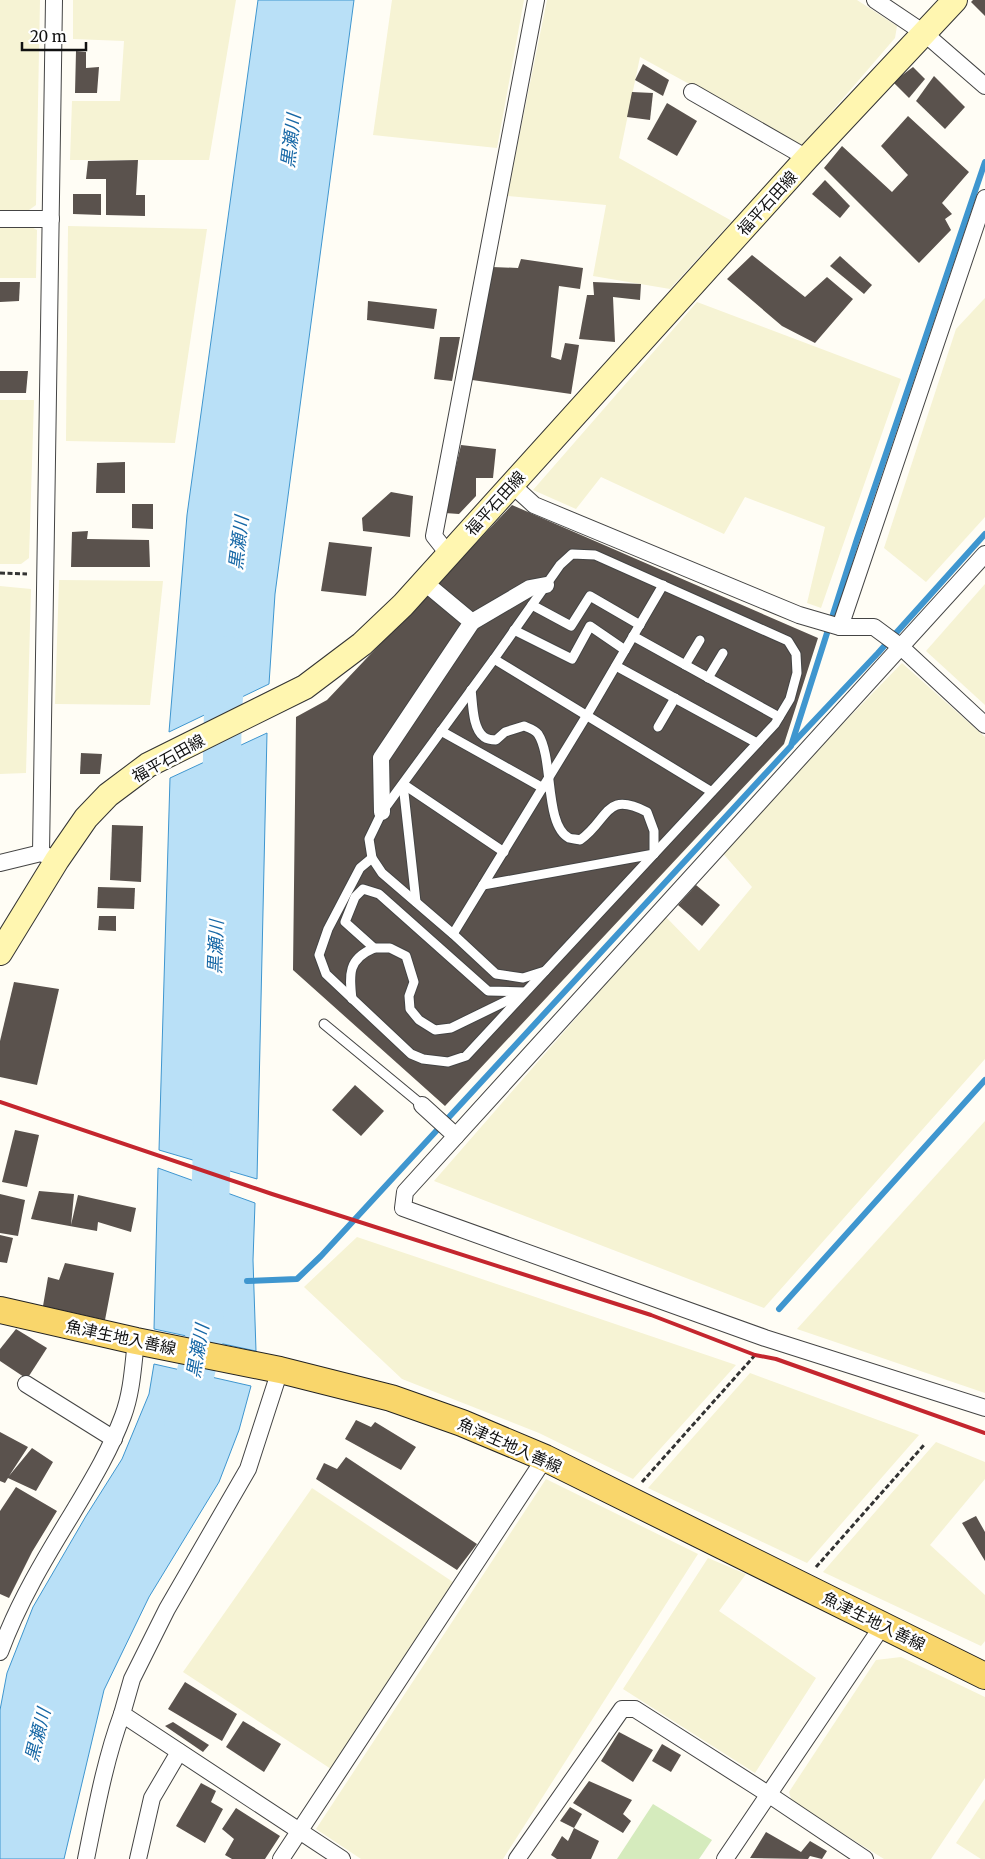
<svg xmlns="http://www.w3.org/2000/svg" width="985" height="1859" font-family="Merriweather,'Noto Sans JP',serif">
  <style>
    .farmland { fill: #f6f3d4 }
    .green { fill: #d5ebbd }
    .water { fill: #b9e0f7; stroke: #3f96cf }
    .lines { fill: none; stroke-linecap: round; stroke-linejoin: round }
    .stream { stroke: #3f96cf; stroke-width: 6 }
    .river { stroke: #b9e0f7; stroke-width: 38 }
    .building { fill: #5a524d }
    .service-casing { stroke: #444; stroke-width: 11 }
    .minor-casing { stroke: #444; stroke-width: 18 }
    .secondary-casing { stroke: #333; stroke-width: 26 }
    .primary-casing { stroke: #222; stroke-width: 28 }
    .path { stroke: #333; stroke-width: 3; stroke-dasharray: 5 2.5; stroke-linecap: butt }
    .service { stroke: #fff; stroke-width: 9 }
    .minor { stroke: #fff; stroke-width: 16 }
    .secondary { stroke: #fff6b0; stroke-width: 24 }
    .primary { stroke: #f9d66b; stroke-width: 26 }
    .rail { stroke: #c4262e; stroke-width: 4 }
    .labels { text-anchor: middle; stroke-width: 5; stroke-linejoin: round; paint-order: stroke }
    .street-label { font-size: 16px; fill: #111; stroke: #fff }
    .water-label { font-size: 18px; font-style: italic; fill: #1768a6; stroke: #fff }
  </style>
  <rect width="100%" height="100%" fill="#fffdf5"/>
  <!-- farmland -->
  <g class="farmland">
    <path d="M0,0H40L36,205L29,210H0Z"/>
    <path d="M73,0H236L209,160H70L72,101H120L124,41L73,39Z"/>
    <path d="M392,0H524L497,148L373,135Z"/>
    <path d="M547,0H857L897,26L895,38L802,146L640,57L619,158L732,221L670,289L593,276L606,205L507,196Z"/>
    <path d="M0,225H28L37,230L36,278H0Z"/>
    <path d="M68,226L207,229L175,443L66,441Z"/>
    <path d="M985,298V517L926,582L884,548L956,329Z"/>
    <path d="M697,302L901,379L821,608L807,603L825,527L745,497L724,534L601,477L576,509L533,490Z"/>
    <path d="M0,400H34L29,558L21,564H0Z"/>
    <path d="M59,580L163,581L150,705L55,704Z"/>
    <path d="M985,584V705L926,651Z"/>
    <path d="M0,586L31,589L26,773L0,774Z"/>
    <path d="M902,663L985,737V1059L764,1308L434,1181L665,916L699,951L752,887L720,850Z"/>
    <path d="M985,1121V1393L797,1329Z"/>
    <path d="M357,1237L562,1306L736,1365L633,1479L539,1433L402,1379L304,1287Z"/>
    <path d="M750,1373L919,1435L807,1563L648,1488Z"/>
    <path d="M936,1442L985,1462V1479L930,1545L985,1595V1641L981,1646L823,1572Z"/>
    <path d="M546,1479L698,1554L503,1859H361L316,1829Z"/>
    <path d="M312,1488L453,1582L331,1769L183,1672Z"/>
    <path d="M708,1558L746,1574L719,1611L816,1678L755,1773L623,1689Z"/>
    <path d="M901,1657L985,1697V1778L931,1859H884L792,1802L789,1792L876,1660Z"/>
    <path d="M985,1799V1859H981L956,1843Z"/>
  </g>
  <!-- green -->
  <path class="green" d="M653,1804L712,1840L699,1859H617Z"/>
  <!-- water -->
  <g class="water">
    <path d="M258,0H354L275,594L269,684L169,732L187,515Z"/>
    <path d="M267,733L257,1179L159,1150L170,778Z"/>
    <path d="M158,1168L255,1203L253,1260L256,1351L154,1329Z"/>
    <path d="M154,1364L251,1386L239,1430L219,1482L149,1597L104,1690L64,1859H0V1710L7,1673L33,1607L86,1516L122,1459L149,1394Z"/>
  </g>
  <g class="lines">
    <!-- stream -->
    <g class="stream">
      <path d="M793,743L878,653L985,534"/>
      <path d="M247,1281L297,1279L321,1256L791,746L857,539L985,162"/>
      <path d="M779,1309L985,1080"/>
    </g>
    <!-- river -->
    <g class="river">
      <path d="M221,805L223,708L228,655"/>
      <path d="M209,1239L213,1115"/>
      <path d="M183,1424L204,1339L205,1317"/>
    </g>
  </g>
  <!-- building -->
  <g class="building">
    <path d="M973,0H985V16L971,2Z"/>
    <path d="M76,51L86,52V68L99,67L97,93H75Z"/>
    <path d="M643,64L669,80L663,96L635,80Z"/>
    <path d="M913,67L925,79L909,98L893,82Z"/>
    <path d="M934,76L965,107L945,129L916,101Z"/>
    <path d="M632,92L653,93L650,120L627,117Z"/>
    <path d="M667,103L697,121L677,156L647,139Z"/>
    <path d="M908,116L969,172L942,203L952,214L945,219L951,230L919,263L824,168L842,146L892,192L908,175L881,146Z"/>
    <path d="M138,160L136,195H145V216L106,215V179H86L88,161Z"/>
    <path d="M825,180L850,206L840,218L812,194Z"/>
    <path d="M73,194H101V215L73,214Z"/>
    <path d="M752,255L805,297L827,277L853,299L815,343L782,326L727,279Z"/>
    <path d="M840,256L872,285L864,294L830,266Z"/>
    <path d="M521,259L583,268L580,289L559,286L551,357L561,360L565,343L579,345L571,394L472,380L492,267L518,268Z"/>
    <path d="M0,282H20L19,301L0,302Z"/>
    <path d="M593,282L641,284L640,300L613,297L615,342L579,339L587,295H594Z"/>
    <path d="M368,301L437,309L434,329L367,320Z"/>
    <path d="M440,337H460L452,381L434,379Z"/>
    <path d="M0,371H28L26,393H0Z"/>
    <path d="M461,445L496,449L493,478H476V496L459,514L445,513Z"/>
    <path d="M125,462V493H96L97,463Z"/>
    <path d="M391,492L413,496L410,537L363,531L362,518Z"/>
    <path d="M132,504H153V529L132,528Z"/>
    <path d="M512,505L818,638L784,744L445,1106L293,970L296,717L327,700Z"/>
    <path d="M88,531L87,539L149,540L150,567H71L72,532Z"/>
    <path d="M329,542L372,547L366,596L321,591Z"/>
    <path d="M81,753L102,754L100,774H80Z"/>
    <path d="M112,825L143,826L141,882L110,880Z"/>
    <path d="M696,885L720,905L702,926L678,905Z"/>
    <path d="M98,887L135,888L134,909L97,908Z"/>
    <path d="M99,916H116V931L98,930Z"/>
    <path d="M14,982L59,989L37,1085L0,1077V1041Z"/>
    <path d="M355,1085L384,1111L361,1136L332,1110Z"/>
    <path d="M15,1130L39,1135L27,1187L2,1182Z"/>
    <path d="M39,1191L74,1194L71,1225L78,1195L136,1208L131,1232L98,1222L97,1231L31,1219Z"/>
    <path d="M0,1194L25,1200L18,1236L0,1233Z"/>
    <path d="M0,1235L13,1238L7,1263L0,1262Z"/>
    <path d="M65,1263L114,1273L105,1320L43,1306L48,1277L59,1280Z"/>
    <path d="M16,1329L47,1348L27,1379L0,1361V1349Z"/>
    <path d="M356,1420L371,1427L375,1422L416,1447L401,1470L345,1439Z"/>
    <path d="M0,1432L28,1447L9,1476L32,1448L53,1462L36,1491L8,1478L5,1483L0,1481Z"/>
    <path d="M346,1457L477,1544L457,1570L316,1479L324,1463L337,1469Z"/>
    <path d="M16,1487L57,1511L32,1552L9,1598L0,1594V1511Z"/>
    <path d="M976,1516L985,1532V1561L962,1523Z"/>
    <path d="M185,1682L237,1714L222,1741L168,1709Z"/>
    <path d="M243,1721L281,1744L264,1772L226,1747Z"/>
    <path d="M173,1722L209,1745L203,1752L165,1726Z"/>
    <path d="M619,1732L653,1750L633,1782L601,1761Z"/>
    <path d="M662,1744L681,1755L671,1772L652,1761Z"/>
    <path d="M589,1781L632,1800L623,1814L631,1821L623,1833L573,1803Z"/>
    <path d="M201,1783L216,1791L211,1802L223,1809L205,1843L176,1826Z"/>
    <path d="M570,1807L582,1814L574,1828L560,1821Z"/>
    <path d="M236,1808L280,1836L265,1859H232L225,1855L234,1839L222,1829Z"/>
    <path d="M574,1828L599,1841L591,1859H557L551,1855L562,1836L568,1841Z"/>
    <path d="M766,1832L801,1852L810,1841L827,1851L822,1859L810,1856L808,1859L750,1858Z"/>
  </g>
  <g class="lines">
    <defs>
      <g id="service">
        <path d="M532,605L571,626L590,596L640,625"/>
        <path d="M514,630L572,659L590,626L625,650"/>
        <path d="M633,636L779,717"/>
        <path d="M494,659L382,812L369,839L372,858L382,873L453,934L496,974L523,978L545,971"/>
        <path d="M685,665L700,640"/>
        <path d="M616,666L757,743"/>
        <path d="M708,678L723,653"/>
        <path d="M471,690C473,703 472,728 484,737C487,739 493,740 496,740L505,732L524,726C529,728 535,730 538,734C554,758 544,825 569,838C572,839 577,839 580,840C609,820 604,790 647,812L654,831V854L483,885"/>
        <path d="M658,727L675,698"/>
        <path d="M441,731L543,788"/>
        <path d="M403,784L504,852"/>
        <path d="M403,784L416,902"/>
        <path d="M372,858L360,868L328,929L319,955L326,974L411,1054L423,1059L448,1062L466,1056L775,724L790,699L797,673L796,654L788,641L595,555L572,554L560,565L494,659L712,792"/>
        <path d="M363,889L379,894L488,991L525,992L451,1028L435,1030L419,1020L410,1009L409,996L414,982L406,956L390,948H374L345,922L355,897Z"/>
        <path d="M453,934L587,715L663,585"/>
        <path d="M352,999C349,974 348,959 374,948"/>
        <path d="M324,1024L422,1105"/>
      </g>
      <g id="minor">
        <path d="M54,0L41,853L57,860"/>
        <path d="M875,0L924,33L985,86"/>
        <path d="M692,92L807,158"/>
        <path d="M985,198L840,627H874L901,647L985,725"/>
        <path d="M0,219H51"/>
        <path d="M511,484L534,505L799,615L840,627"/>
        <path d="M985,554L405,1192L403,1208L765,1338L985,1408"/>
        <path d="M449,555L434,536L536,0"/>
        <path d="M472,622L530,588L546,585"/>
        <path d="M382,812L381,758L472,622L424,582"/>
        <path d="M0,863L41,853"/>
        <path d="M422,1105L456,1136"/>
        <path d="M280,1370L248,1469L167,1609L132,1679L122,1714L342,1859"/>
        <path d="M26,1384L114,1439"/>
        <path d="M0,1652C18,1603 45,1558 72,1514C91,1482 110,1451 123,1416C132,1392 133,1366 136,1341"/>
        <path d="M86,1859C96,1810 105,1760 122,1714"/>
        <path d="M138,1859L152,1798L179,1752"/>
        <path d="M281,1859L545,1458"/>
        <path d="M517,1859L622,1709H635L768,1794L865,1859"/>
        <path d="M725,1859L883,1625"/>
      </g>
      <path id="secondary" d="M0,953L57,860L86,818L108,795L148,765L305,687L362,644L403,605L807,158L955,0"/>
      <path id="primary" d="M0,1310L136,1341L280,1370L391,1398L462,1423L545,1458L985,1676"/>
    </defs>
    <!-- service casing -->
    <use href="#service" class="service-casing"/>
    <!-- minor casing -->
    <use href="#minor" class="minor-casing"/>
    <!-- secondary casing -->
    <use href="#secondary" class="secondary-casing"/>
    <!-- primary casing -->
    <use href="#primary" class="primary-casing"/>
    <!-- path -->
    <g class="path">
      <path d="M0,573L27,574"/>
      <path d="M642,1482L756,1354"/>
      <path d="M816,1567L924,1445"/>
    </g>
    <!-- service -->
    <use href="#service" class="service"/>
    <!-- minor -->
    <use href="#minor" class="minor"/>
    <!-- secondary -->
    <use href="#secondary" class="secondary"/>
    <!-- primary -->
    <use href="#primary" class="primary"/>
    <!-- rail -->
    <path class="rail" d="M0,1102L272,1194L651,1315L755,1355L776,1359L985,1433"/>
  </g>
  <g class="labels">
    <!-- street labels -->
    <g class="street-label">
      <text transform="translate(767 203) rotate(-48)" y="6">福平石田線</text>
      <text transform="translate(495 503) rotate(-48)" y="6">福平石田線</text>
      <text transform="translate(168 758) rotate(-29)" y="6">福平石田線</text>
      <text transform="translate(121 1337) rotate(12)" y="6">魚津生地入善線</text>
      <text transform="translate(510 1445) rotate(24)" y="6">魚津生地入善線</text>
      <text transform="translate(874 1621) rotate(26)" y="6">魚津生地入善線</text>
    </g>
    <!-- water labels -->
    <g class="water-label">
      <text transform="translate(291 141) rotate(-83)" y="6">黒瀬川</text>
      <text transform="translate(239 543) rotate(-83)" y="6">黒瀬川</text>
      <text transform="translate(216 947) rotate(-88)" y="6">黒瀬川</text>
      <text transform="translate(198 1351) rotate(-80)" y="6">黒瀬川</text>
      <text transform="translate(38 1735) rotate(-76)" y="6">黒瀬川</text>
    </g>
  </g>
  <!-- scale -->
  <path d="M22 42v8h64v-8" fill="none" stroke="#111111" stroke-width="2.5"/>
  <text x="30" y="42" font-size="15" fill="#111111" stroke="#ffffff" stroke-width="4" paint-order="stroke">20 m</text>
</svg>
